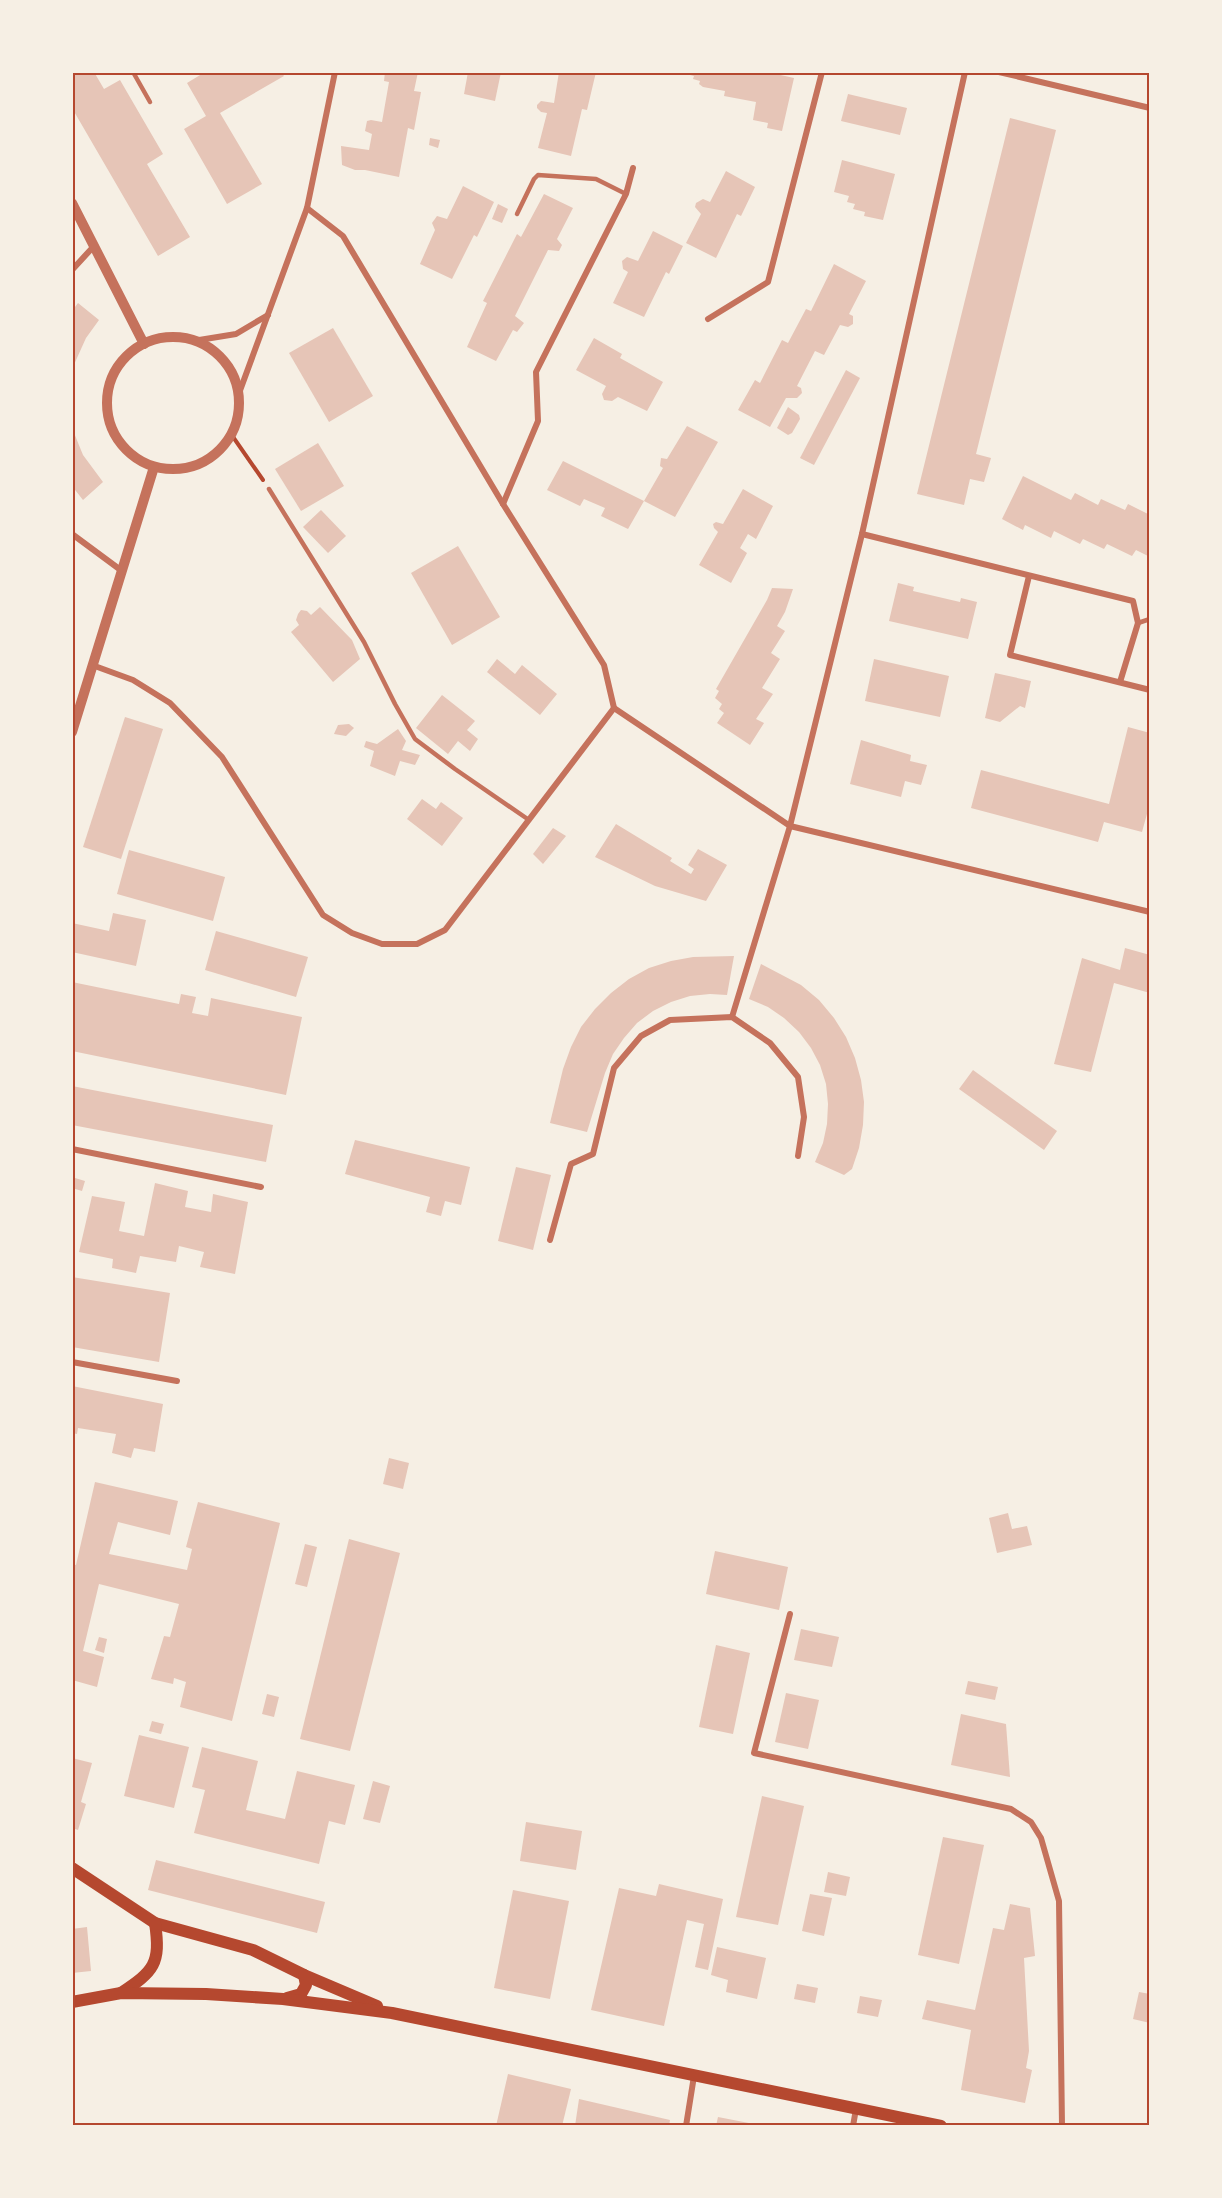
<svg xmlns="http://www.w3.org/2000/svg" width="1222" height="2198" font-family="'Source Sans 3',sans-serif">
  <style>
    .building { fill: #e6c5b7 }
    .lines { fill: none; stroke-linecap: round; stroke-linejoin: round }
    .path { stroke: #b5482f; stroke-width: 4 }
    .service { stroke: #c5725c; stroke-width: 4.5 }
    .minor { stroke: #c5725c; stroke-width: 6 }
    .tertiary { stroke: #c5725c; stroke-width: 10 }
    .secondary { stroke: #b5482f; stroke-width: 12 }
    .neatline { fill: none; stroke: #b5482f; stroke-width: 2 }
  </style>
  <rect width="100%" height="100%" fill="#f6efe4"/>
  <!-- building -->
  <g class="building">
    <path d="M72,72H94L104,89L120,80L163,154L147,164L190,237L158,256L72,108Z"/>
    <path d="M205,72H281L284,76L220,113L262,184L227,204L184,129L206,116L187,83Z"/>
    <path d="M385,72H418L414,91L421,92L414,130L408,128L399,177L365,170H355L342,165L341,146L369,150L372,134L365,131L367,121L371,120L382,122L389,82L384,81Z"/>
    <path d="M468,72H501L495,101L464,94Z"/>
    <path d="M559,72H596L587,110L582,109L571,156L538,148L547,113L541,112L537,108V105L541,101L554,103Z"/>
    <path d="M686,72H767L794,78L782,131L767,128L768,123L753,120L756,102L724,96L725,91L703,87L699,84L700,81L693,79L694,76L686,74Z"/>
    <path d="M848,94L907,108L900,135L841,121Z"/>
    <path d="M1010,118L1056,130L976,454L991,458L984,482L970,479L964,505L917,494Z"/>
    <path d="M430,138L440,140L438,148L429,145Z"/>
    <path d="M842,160L895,174L883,220L864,216L865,212L853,209L855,204L847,202L849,196L834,192Z"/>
    <path d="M726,171L755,187L741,216L737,214L716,258L686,243L701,214L695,207L696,203L703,199L710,202Z"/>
    <path d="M463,186L494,202L477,237L474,235L452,279L420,264L435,230L432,223L437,216L447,219Z"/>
    <path d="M544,194L573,208L557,239L562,245L559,251L548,250L515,316L524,323L517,332L513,330L496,361L467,347L487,303L483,301L517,234L521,237Z"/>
    <path d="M498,204L508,209L502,223L492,219Z"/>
    <path d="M653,231L683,246L669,274L666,272L644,317L613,303L628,272L623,269L622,261L627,257L638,261Z"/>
    <path d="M834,264L866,281L849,314L853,316V324L848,327L840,325L824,355L815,351L797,386L801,388L802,393L797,398H786L770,427L738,410L755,380L760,383L782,340L788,343L806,309L811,311Z"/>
    <path d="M78,303L99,320L86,338L72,369V311Z"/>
    <path d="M333,328L373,396L329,422L289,353Z"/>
    <path d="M594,338L622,354L620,358L663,382L647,411L618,397L612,401L604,400L602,394L606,386L576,370Z"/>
    <path d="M846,370L860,378L814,465L800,458Z"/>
    <path d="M788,407L799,415L800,419L792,433L788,435L777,428Z"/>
    <path d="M687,426L718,442L675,517L644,501L663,468L660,466L661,458L667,459Z"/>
    <path d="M72,428L83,455L103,482L83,500L72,486Z"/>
    <path d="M318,443L344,486L301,511L275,469Z"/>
    <path d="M563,461L644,501L628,529L601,516L605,508L584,499L580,506L547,490Z"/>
    <path d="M1023,476L1071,500L1075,493L1098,505L1101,499L1125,510L1128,504L1150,515V557L1136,550L1132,556L1107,544L1104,549L1083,539L1080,544L1054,531L1051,538L1025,525L1023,530L1002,519Z"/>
    <path d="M743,489L773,506L756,539L748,534L740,548L747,553L731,583L699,565L718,532L714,528L713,524L716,522L723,524Z"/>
    <path d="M321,510L346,536L328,553L303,527Z"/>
    <path d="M458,546L500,617L452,645L411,573Z"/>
    <path d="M898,583L914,587L913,591L960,602L961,598L977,602L968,639L889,621Z"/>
    <path d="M772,588L793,589L785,612L777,626L785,631L771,653L780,659L762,688L773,694L756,719L764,723L750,745L717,723L724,713L719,709L722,704L715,698L719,691L716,689L767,600Z"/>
    <path d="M320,607L352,640L360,659L333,682L291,632L299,625L296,620L298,614L301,610L307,611L311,615Z"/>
    <path d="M497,659L515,674L522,665L557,694L540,715L487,672Z"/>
    <path d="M874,659L949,676L940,717L865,701Z"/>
    <path d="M995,673L1031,681L1025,708L1020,706L1000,722L985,718Z"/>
    <path d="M442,695L475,721L467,730L478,739L470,751L458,741L448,754L416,728Z"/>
    <path d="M125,717L163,729L121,859L83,847Z"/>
    <path d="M349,724L354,728L346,736L334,734L338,725Z"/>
    <path d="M1128,727L1150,733V803L1142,832L1104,822L1098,842L971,808L981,770L1109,804Z"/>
    <path d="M398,729L406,741L402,750L420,755L415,765L400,761L395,776L370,766L374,751L364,747L366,741L377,744Z"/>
    <path d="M861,740L911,755L910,761L927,765L921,785L905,781L901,797L850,784Z"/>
    <path d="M422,799L436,809L441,802L463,818L442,846L407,819Z"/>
    <path d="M616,824L672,858L670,861L691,874L694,869L688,865L698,849L727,865L706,901L655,886L595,857Z"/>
    <path d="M553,828L566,836L543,864L533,854Z"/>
    <path d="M129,850L225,877L213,921L117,894Z"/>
    <path d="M113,913L146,920L136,966L72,952V923L109,931Z"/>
    <path d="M216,931L308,957L296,997L205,970Z"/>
    <path d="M1125,948L1150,955V993L1114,983L1091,1072L1054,1064L1082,958L1120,970Z"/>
    <path d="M734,956L727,995L710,994L690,996L671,1002L653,1011L637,1023L624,1038L613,1054L605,1073L587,1132L550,1123L563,1069L571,1047L581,1027L595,1009L611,993L629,979L649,968L671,961L693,957Z"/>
    <path d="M761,964L801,985L819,1000L834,1018L846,1037L855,1058L861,1080L864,1102L863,1125L859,1148L852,1169L844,1175L815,1162L823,1143L827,1124L828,1104L826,1084L820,1065L811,1048L799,1032L784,1018L768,1007L749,999Z"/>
    <path d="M72,982L179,1004L181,994L196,997L192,1013L208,1016L211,998L302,1017L286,1095L72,1051Z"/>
    <path d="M973,1070L1057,1131L1044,1150L959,1089Z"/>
    <path d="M72,1086L273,1125L266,1162L72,1125Z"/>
    <path d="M355,1140L470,1167L461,1205L445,1201L441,1216L426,1212L430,1197L345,1174Z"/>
    <path d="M516,1167L551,1175L533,1250L498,1241Z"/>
    <path d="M72,1170L75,1178L85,1181L82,1191L72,1188Z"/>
    <path d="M155,1183L188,1191L185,1207L211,1212L213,1194L248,1202L235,1274L200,1267L204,1252L179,1246L176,1262L140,1256L136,1273L112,1268L113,1259L79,1252L92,1196L125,1202L119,1231L144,1236Z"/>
    <path d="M72,1277L170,1293L159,1362L72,1347Z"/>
    <path d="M72,1386L163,1404L155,1452L134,1448L131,1458L112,1453L116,1434L78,1428L77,1434L72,1433Z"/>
    <path d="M389,1458L409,1463L403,1489L383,1484Z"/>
    <path d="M95,1482L178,1501L170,1535L118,1522L109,1554L187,1570L192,1549L186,1547L198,1502L280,1523L232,1721L180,1707L186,1682L174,1678L173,1684L151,1679L164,1636L170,1637L179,1604L99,1584L83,1651L104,1657L97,1687L72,1680V1564L76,1565Z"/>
    <path d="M1008,1513L1012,1529L1027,1526L1032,1545L997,1553L989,1518Z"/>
    <path d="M349,1539L400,1553L350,1751L300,1739Z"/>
    <path d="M305,1544L317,1547L307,1587L295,1584Z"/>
    <path d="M715,1551L788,1567L779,1610L706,1594Z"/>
    <path d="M801,1629L839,1637L832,1667L794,1660Z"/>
    <path d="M99,1637L107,1639L104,1653L95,1650Z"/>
    <path d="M716,1645L750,1653L733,1734L699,1727Z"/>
    <path d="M968,1681L998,1687L995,1700L965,1694Z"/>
    <path d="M786,1693L819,1700L808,1749L775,1742Z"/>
    <path d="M267,1694L279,1697L274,1717L262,1714Z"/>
    <path d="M961,1714L1006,1724L1010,1777L951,1765Z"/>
    <path d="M152,1721L164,1724L161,1734L149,1731Z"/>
    <path d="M139,1735L189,1747L174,1808L124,1796Z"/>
    <path d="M202,1747L258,1761L246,1810L285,1819L297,1771L355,1785L345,1825L329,1821L319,1864L194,1833L205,1790L192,1787Z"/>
    <path d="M72,1758L92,1763L81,1802L86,1804L78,1830L72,1828Z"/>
    <path d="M373,1781L390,1786L380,1823L363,1819Z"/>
    <path d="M762,1796L804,1806L778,1925L736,1917Z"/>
    <path d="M526,1822L582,1831L576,1870L520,1861Z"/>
    <path d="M943,1837L984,1845L959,1964L918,1955Z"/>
    <path d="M156,1860L325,1902L317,1933L148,1890Z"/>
    <path d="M828,1872L850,1877L846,1896L824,1892Z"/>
    <path d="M659,1884L723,1899L708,1970L695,1967L704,1924L687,1920L664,2026L591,2010L619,1888L656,1896Z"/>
    <path d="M513,1890L569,1901L550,1999L494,1988Z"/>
    <path d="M810,1894L832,1898L824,1936L802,1931Z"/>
    <path d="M1010,1904L1030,1908L1035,1956L1024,1958L1029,2051L1026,2068L1032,2070L1025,2103L961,2090L971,2030L922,2019L927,2000L975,2010L993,1928L1004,1930Z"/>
    <path d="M87,1927L91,1971L72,1973V1929Z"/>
    <path d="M717,1947L766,1958L757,1999L726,1992L728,1980L711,1975Z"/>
    <path d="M797,1984L818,1988L815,2003L794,1999Z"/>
    <path d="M1139,1992L1150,1994V2023L1133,2019Z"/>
    <path d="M860,1996L882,2000L878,2017L857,2013Z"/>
    <path d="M508,2074L571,2089L562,2126H496Z"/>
    <path d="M579,2099L670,2120L669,2126H575Z"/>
    <path d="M718,2117L759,2125V2126H716Z"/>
  </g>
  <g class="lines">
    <!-- path -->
    <path class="path" d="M231,434L263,480"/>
    <!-- service -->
    <g class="service">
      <path d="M133,72L150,102"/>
      <path d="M517,214L534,179L538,175L596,179L626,194"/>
      <path d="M269,489L364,642L395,704L415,739L455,769L529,820"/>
      <path d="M1138,623L1150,619"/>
    </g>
    <!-- minor -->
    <g class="minor">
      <path d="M999,72L1150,108"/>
      <path d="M307,208L343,236L503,504L604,665L614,708L790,826L1150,912"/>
      <path d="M72,270L94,246"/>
      <path d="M708,319L768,282L822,72"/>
      <path d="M193,341L236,334L268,315"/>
      <path d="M238,396L307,208L335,72"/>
      <path d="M503,504L538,421L536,372L626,194L633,168"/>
      <path d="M72,534L122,571"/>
      <path d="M862,534L1133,601L1138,623L1120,682"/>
      <path d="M1029,576L1010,655L1150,690"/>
      <path d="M92,665L133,680L170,703L222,757L323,915L352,933L382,944H417L445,930L614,708"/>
      <path d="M732,1017L790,826L862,534L965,72"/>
      <path d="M72,1149L261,1187"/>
      <path d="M550,1240L571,1164L593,1154L614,1068L641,1036L670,1020L732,1017L770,1043L798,1077L804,1117L798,1156"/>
      <path d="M72,1362L177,1381"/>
      <path d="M790,1614L754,1753L1011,1809L1031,1822L1041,1838L1059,1901L1062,2126"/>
      <path d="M686,2126L694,2076"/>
      <path d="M853,2126L856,2109"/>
    </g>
    <!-- tertiary -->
    <g class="tertiary">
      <path d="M72,203L144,344"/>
      <circle cx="173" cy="403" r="66"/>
      <path d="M72,732L154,467"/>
    </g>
    <!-- secondary -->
    <g class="secondary">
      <path d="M72,1868L155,1923L253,1950L304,1975L377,2006"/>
      <path d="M121,1993C154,1971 161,1964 155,1923"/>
      <path d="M287,1998L301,1994L306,1985L304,1975"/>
      <path d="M72,2002L121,1993L206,1994L283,1999L392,2013L941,2126"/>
    </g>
  </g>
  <!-- border -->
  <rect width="1222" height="2198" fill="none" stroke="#f6efe4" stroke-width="147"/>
  <rect x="74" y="74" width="1074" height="2050" class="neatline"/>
</svg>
